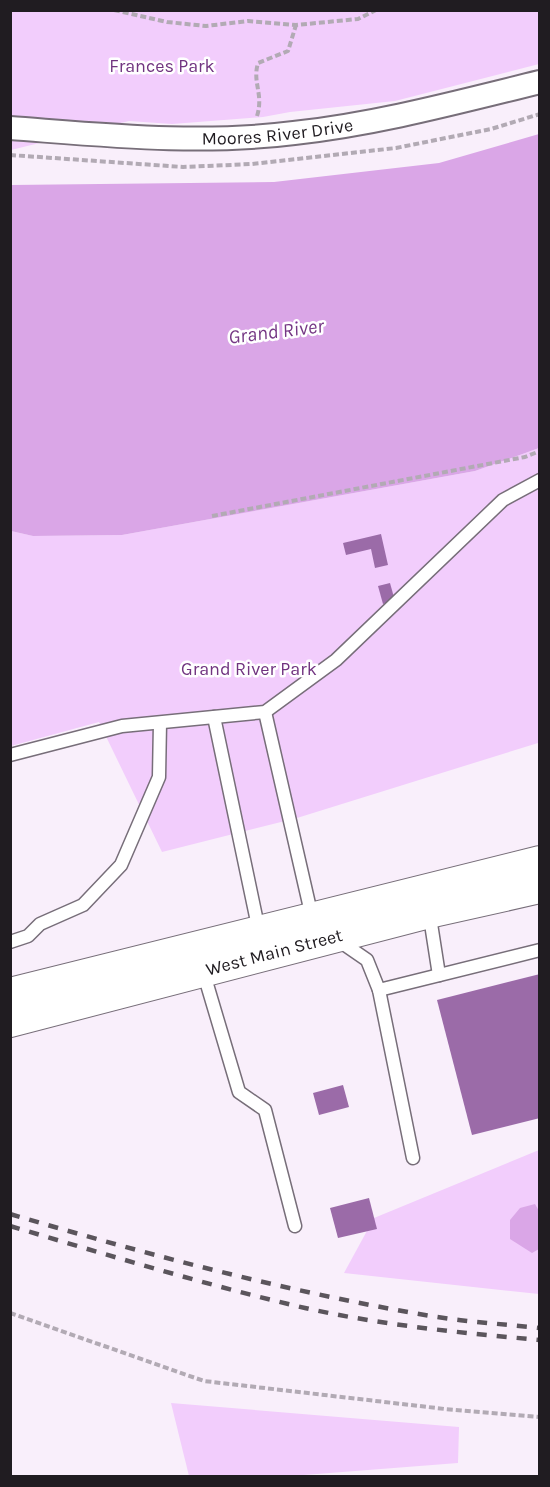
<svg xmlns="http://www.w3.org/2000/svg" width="550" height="1487" font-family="Karla,sans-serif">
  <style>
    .green { fill: #f2cdfc }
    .water { fill: #daa6e7 }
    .building { fill: #9b6ba8 }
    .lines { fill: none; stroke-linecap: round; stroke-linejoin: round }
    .lane-casing { stroke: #776e79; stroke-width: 15 }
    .street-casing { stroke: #776e79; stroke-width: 26 }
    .secondary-casing { stroke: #776e79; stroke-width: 34 }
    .path { stroke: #b2aab4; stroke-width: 4; stroke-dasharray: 6 3; stroke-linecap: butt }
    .lane { stroke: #fff; stroke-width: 12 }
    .street { stroke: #fff; stroke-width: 22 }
    .secondary { stroke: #fff; stroke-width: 32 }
    .rail { stroke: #5b555c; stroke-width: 4.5; stroke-dasharray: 10 10; stroke-linecap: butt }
    .labels { text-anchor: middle; stroke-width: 5; stroke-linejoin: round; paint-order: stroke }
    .park-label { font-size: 18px; fill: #713480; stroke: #fff }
    .street-label { font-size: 18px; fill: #201c21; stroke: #fff }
    .water-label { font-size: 20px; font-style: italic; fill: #753784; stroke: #fff }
  </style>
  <rect width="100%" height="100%" fill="#f9effb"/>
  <!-- green -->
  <g class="green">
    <path d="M10,11H539V64L395,101L290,112L263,117L172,124L129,121L11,150Z"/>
    <path d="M539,448V744L538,743L297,818L162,852L99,722L11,746V531L33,536L122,535L475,471Z"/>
    <path d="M539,1150V1294L344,1273L374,1218Z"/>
    <path d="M171,1403L459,1427L458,1463L291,1476H189Z"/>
  </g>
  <!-- water -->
  <g class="water">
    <path d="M539,134V448L475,471L122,535L33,536L11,531V185L274,182L439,163Z"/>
    <path d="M535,1204L539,1211V1249L532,1253L510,1239V1220L520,1208Z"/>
  </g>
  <!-- building -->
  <g class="building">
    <path d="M381,534L388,565L375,568L371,549L346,555L343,543Z"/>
    <path d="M390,583L395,601L383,604L378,586Z"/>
    <path d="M540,974V1118L472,1135L437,1000Z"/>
    <path d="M343,1085L349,1107L319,1115L313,1093Z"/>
    <path d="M369,1198L377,1229L338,1238L330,1208Z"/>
  </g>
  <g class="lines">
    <defs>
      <g id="lane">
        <path d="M265,712L312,917"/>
        <path d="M214,717L259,931"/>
        <path d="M10,755L122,726L265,712L336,660L503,500L540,480"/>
        <path d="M429,911L439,975"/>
        <path d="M338,940L367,960L379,990L540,950"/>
        <path d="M10,942L28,936L40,924L83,905L121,865L159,777L160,723"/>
        <path d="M203,971L239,1092L265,1110L295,1226"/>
        <path d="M379,990L413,1158"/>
      </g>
      <g id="street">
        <path id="s1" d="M10,128C105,135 199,145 294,133C377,124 458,102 540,82"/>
      </g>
      <g id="secondary">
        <path d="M10,994L540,862"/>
        <path id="s2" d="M10,1021L429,912L540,887"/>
      </g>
    </defs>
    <!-- lane casing -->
    <use href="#lane" class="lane-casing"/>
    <!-- street casing -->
    <use href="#street" class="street-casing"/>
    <!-- secondary casing -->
    <use href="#secondary" class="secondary-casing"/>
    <!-- path -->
    <g class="path">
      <path d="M114,10L167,22L206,26L248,21L296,25L358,19L376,10"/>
      <path d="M257,116C264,94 252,83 258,63L288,51L296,25"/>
      <path d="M10,155L183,167L252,164L396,148L491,129L540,114"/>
      <path d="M212,516L525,457L540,451"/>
      <path d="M10,1313L204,1381L445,1409L540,1417"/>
    </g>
    <!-- lane -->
    <use href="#lane" class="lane"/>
    <!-- street -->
    <use href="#street" class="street"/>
    <!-- secondary -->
    <use href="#secondary" class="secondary"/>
    <!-- rail -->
    <g class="rail">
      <path d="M10,1214C149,1255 288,1292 431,1316C467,1322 503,1324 540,1328"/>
      <path d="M10,1226C108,1255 206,1285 305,1308C381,1325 462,1333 540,1340"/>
    </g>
  </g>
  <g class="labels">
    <!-- park labels -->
    <g class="park-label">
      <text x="162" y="72">Frances Park</text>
      <text x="249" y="675">Grand River Park</text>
    </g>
    <!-- street labels -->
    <g class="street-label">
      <text dy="6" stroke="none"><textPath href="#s1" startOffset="268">Moores River Drive</textPath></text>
      <text dy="6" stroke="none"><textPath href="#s2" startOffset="273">West Main Street</textPath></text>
    </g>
    <!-- water labels -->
    <g class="water-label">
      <text transform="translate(276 331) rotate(-7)" y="7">Grand River</text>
    </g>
  </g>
  <!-- border -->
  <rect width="550" height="1487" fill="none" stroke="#201c21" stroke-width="24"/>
</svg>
